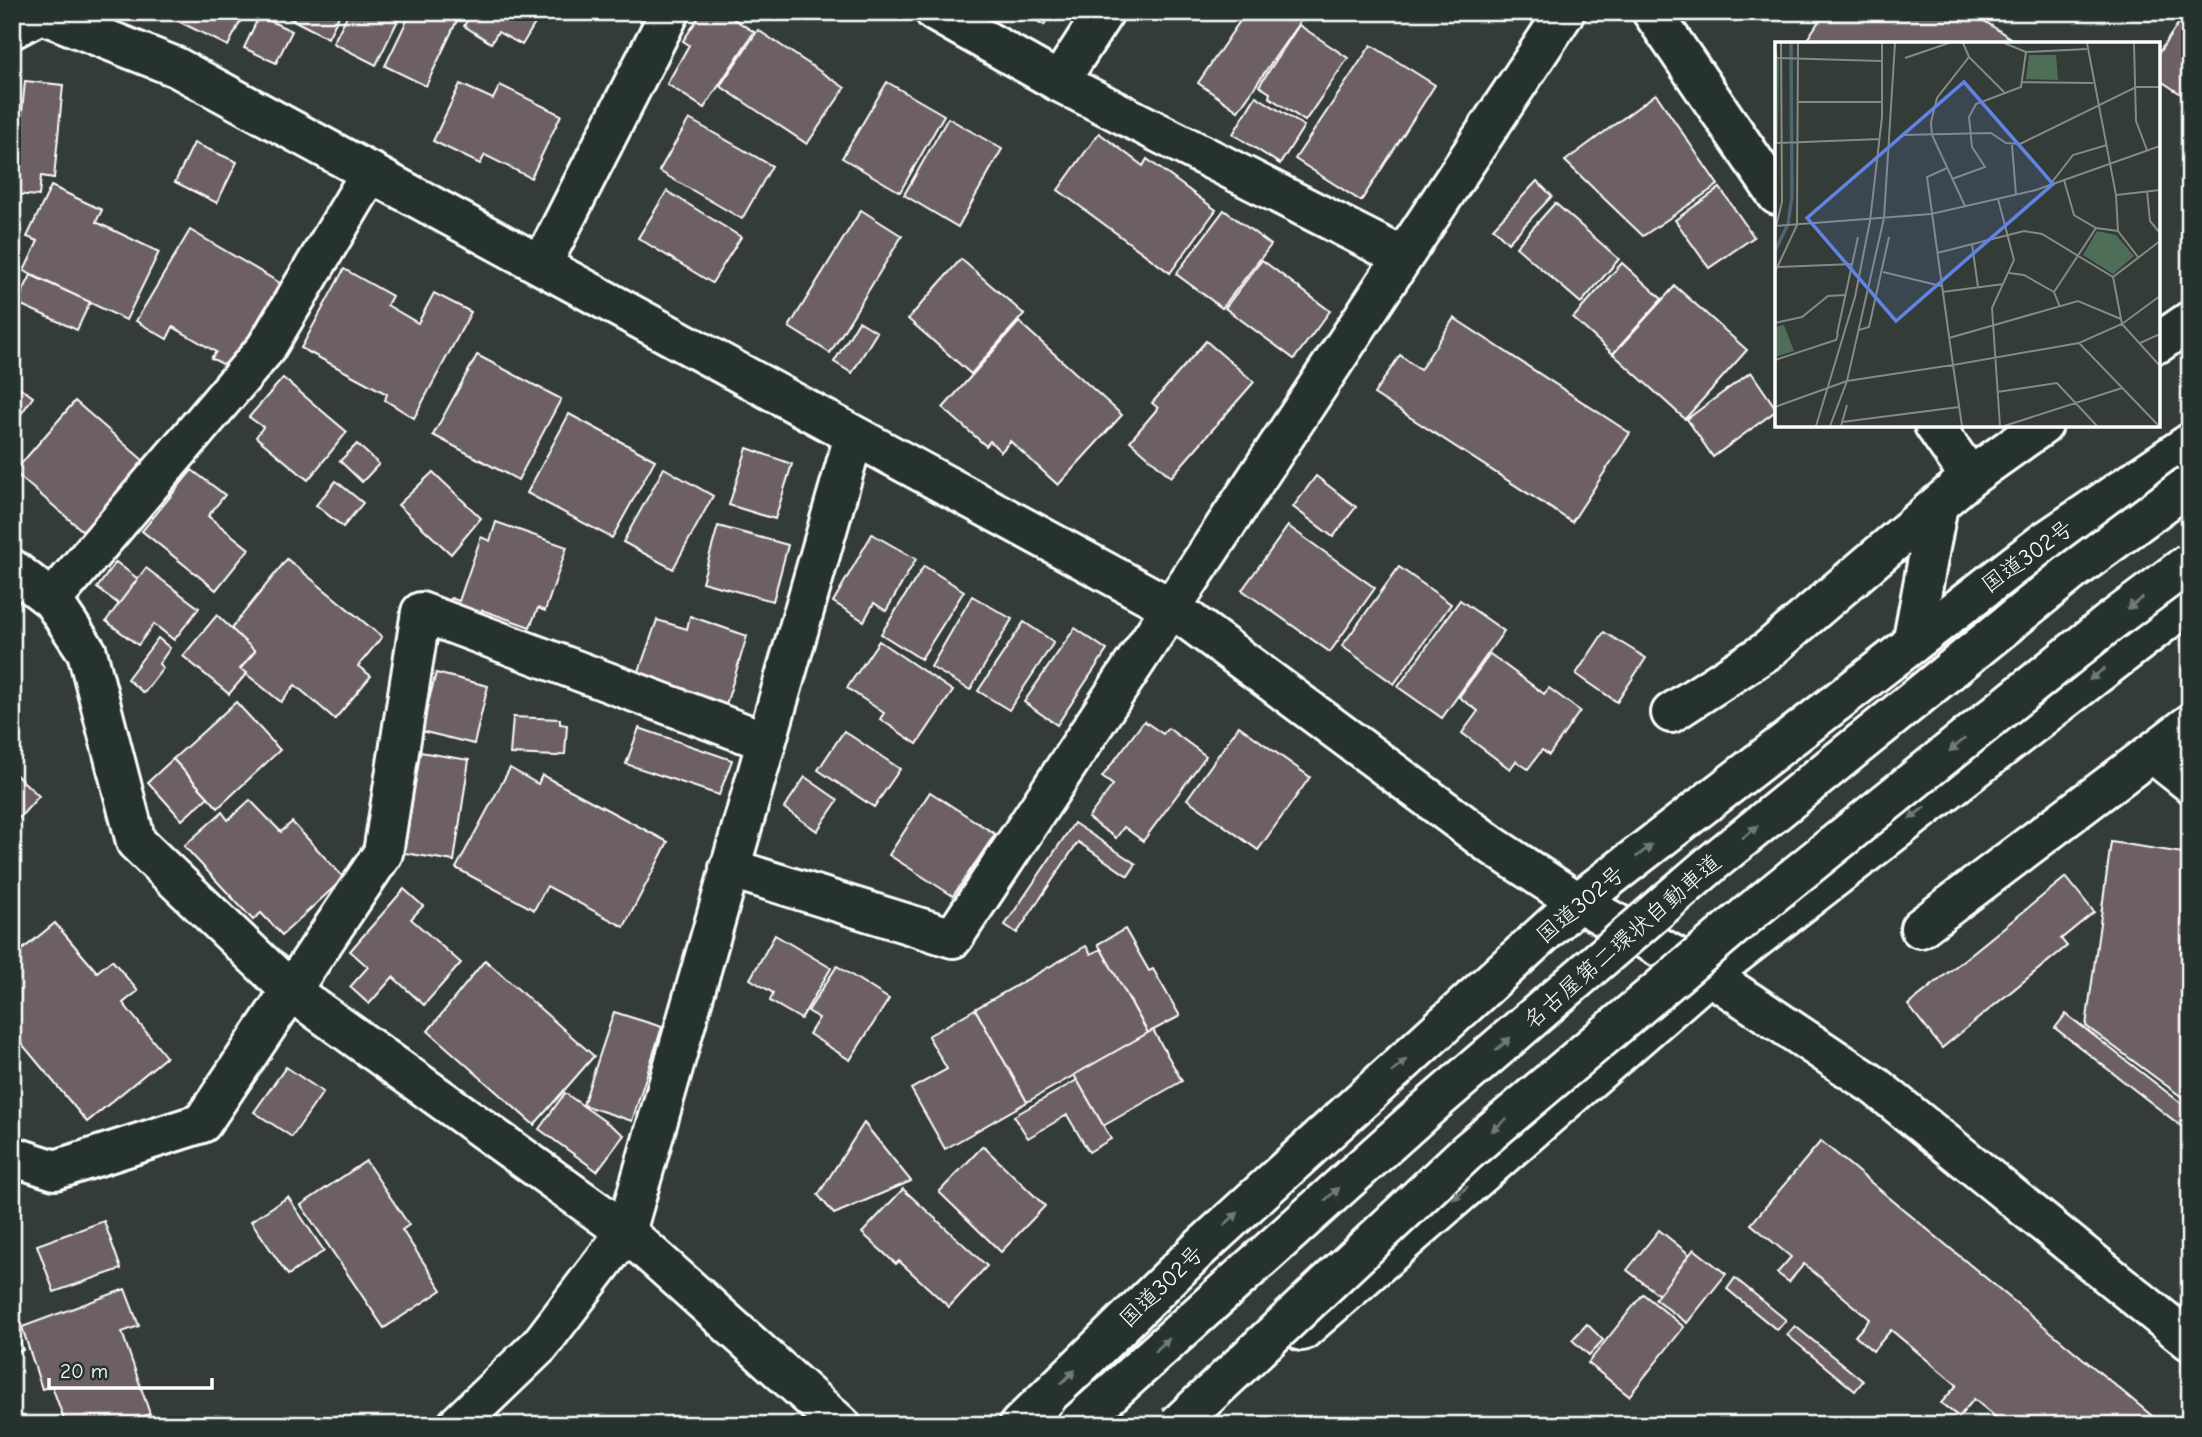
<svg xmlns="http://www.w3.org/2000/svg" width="2202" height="1437" font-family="'Comic Neue','Klee One',sans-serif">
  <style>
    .building { fill: #6c6166; stroke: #fff; stroke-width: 2 }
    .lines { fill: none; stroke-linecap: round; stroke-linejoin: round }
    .street-casing { stroke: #fff; stroke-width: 44 }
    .secondary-casing { stroke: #fff; stroke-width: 44 }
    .highway-casing { stroke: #fff; stroke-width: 44 }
    .street { stroke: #26332d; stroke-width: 38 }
    .secondary { stroke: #26332d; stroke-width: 38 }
    .highway { stroke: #26332d; stroke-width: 38 }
    .highway-bridge-casing { stroke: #fff; stroke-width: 44; stroke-linecap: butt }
    .highway-bridge { stroke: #26332d; stroke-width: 38 }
    .oneway { fill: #727a76 }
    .labels { text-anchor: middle; stroke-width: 5; stroke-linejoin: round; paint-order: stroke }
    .street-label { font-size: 23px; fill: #fff; stroke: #26332d }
    .inset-river { fill: none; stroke: #4e6672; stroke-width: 3.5 }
    .inset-road { fill: none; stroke: #858a88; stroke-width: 2 }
    .view { fill: #6183e4; fill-opacity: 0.15; stroke: #6183e4; stroke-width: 3.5 }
    .inset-edge { fill: none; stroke: #fff; stroke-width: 3.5 }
  </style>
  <rect width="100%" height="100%" fill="#343c38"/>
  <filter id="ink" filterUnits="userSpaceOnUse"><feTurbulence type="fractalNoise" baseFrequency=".0143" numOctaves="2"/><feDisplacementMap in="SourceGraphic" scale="14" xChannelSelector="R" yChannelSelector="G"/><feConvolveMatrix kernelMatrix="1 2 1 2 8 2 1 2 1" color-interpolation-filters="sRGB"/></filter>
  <g filter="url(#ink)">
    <!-- building -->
    <g class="building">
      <path d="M182,12H245L228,46L178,21Z"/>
      <path d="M292,12H341L328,38L289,18Z"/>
      <path d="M349,12H402L376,65L333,43Z"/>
      <path d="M411,12H461L426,86L385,66Z"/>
      <path d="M472,12H542L522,45L498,32L491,43L464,26Z"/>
      <path d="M702,12H723L754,32L704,108L667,84L689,45L683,41Z"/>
      <path d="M1022,12H1051L1044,25Z"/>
      <path d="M1246,12H1289L1301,20L1238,111L1198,83Z"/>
      <path d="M1825,12H1971L2019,44H1804Z"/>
      <path d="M2186,12H2190V100L2158,79V54Z"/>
      <path d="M259,16L292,31L276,63L244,48Z"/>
      <path d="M1299,25L1348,58L1305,121L1269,97L1270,93L1259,86Z"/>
      <path d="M758,30L845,88L807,144L720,86Z"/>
      <path d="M1371,45L1435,85L1361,201L1295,159Z"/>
      <path d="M25,81L63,85L54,178L41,176L39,196L14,194Z"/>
      <path d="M887,82L944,115L900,192L842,158Z"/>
      <path d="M460,84L493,99L500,85L561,115L531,178L485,155L480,164L433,141Z"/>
      <path d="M1656,94L1718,185L1643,236L1565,161Z"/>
      <path d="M1256,96L1304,126L1280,164L1233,134Z"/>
      <path d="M948,118L1002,149L958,227L904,195Z"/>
      <path d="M689,119L772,166L742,219L659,171Z"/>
      <path d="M1099,133L1143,166L1147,159L1216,210L1170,273L1058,190Z"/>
      <path d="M194,143L237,162L217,203L175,182Z"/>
      <path d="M1537,181L1552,196L1508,243L1493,228Z"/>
      <path d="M51,186L102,210L96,222L159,252L126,320L24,271L38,241L27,237Z"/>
      <path d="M1720,188L1754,237L1709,268L1675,220Z"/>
      <path d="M667,191L741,237L712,283L638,238Z"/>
      <path d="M1555,203L1619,259L1581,303L1516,247Z"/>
      <path d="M861,210L902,236L830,353L789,327Z"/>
      <path d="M1224,210L1271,245L1222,308L1176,274Z"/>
      <path d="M190,230L280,283L230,368L211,358L216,352L173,327L167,339L136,321Z"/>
      <path d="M961,259L1024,314L971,374L908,319Z"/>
      <path d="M1262,260L1330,311L1294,359L1225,308Z"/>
      <path d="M1622,263L1662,299L1613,354L1573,318Z"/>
      <path d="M344,269L392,296L387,305L418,323L434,293L471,312L414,418L385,400L387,394L301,348Z"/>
      <path d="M31,275L90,302L77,330L17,303Z"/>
      <path d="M1675,286L1747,350L1685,419L1613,354Z"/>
      <path d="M1454,318L1630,433L1572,522L1374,394L1400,355L1420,370Z"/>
      <path d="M859,321L877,332L852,373L834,362Z"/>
      <path d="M1019,322L1122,415L1058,485L1010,441L1001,452L990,441L986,446L943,408Z"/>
      <path d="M1206,341L1254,382L1171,477L1130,441L1158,408L1152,403Z"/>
      <path d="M477,355L561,399L518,480L433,435Z"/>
      <path d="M1751,372L1777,410L1713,457L1687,419Z"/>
      <path d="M283,378L347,432L308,480L256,437L263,427L249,417Z"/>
      <path d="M12,382L33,397L14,424L12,422Z"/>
      <path d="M75,401L144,461L84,532L14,472Z"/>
      <path d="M569,414L655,460L612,538L527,493Z"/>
      <path d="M357,444L379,464L362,482L340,461Z"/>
      <path d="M747,448L792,464L775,519L729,505Z"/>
      <path d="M664,468L713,496L673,569L623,542Z"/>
      <path d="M192,470L225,495L208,516L249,549L216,590L142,531Z"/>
      <path d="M433,472L481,518L451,554L398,505Z"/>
      <path d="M1316,476L1356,507L1333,537L1293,507Z"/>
      <path d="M336,481L363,503L343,527L316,505Z"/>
      <path d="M496,522L567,547L545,611L538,608L530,627L482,610L477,622L446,612L451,598L459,601L481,537L490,541Z"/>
      <path d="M718,526L788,545L773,601L702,582Z"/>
      <path d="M1288,526L1375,588L1330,652L1242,590Z"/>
      <path d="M872,534L916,559L886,611L874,603L864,621L833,602Z"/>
      <path d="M287,559L382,637L358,666L371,676L335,719L295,685L281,702L240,669L255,651L230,630Z"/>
      <path d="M116,562L138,579L119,604L97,588Z"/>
      <path d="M924,566L964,591L921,659L881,634Z"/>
      <path d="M1399,567L1451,604L1394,684L1342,646Z"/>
      <path d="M146,568L199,608L174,640L154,624L138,645L106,621Z"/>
      <path d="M972,596L1012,619L970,690L931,667Z"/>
      <path d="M1460,600L1504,631L1442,718L1398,687Z"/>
      <path d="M217,615L255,651L240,669L247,673L229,694L183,656Z"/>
      <path d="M690,616L747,636L725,708L637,677L657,620L687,629Z"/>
      <path d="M1024,622L1054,642L1009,710L978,691Z"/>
      <path d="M1075,628L1107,650L1057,725L1024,702Z"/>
      <path d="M1604,632L1646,658L1617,702L1576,674Z"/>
      <path d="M158,638L170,648L159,664L163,668L144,693L127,679Z"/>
      <path d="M879,641L953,691L917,744L880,719L884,713L847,688Z"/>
      <path d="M1490,654L1544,694L1549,688L1580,711L1549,755L1542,750L1528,769L1516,761L1510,769L1462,733L1478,711L1459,697Z"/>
      <path d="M436,673L488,686L474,744L421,731Z"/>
      <path d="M236,702L280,750L218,808L173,759Z"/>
      <path d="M513,717L560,719V724L567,725L565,754L557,756L510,754Z"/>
      <path d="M1144,721L1163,734L1168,728L1206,756L1143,841L1124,827L1116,838L1088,818L1113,785L1102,777Z"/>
      <path d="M1239,726L1310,777L1258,850L1187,799Z"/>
      <path d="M639,728L732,760L719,795L626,764Z"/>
      <path d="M844,731L900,769L874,807L818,770Z"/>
      <path d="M420,752L469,760L454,861L404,853Z"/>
      <path d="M173,759L208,797L182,820L148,782Z"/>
      <path d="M510,768L538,784L542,775L668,842L624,927L547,886L534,910L456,868Z"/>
      <path d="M12,771L39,796L12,826Z"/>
      <path d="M805,777L838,800L817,831L784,808Z"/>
      <path d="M930,792L995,834L953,896L889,855Z"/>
      <path d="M250,800L281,832L292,822L344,878L282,935L261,913L253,920L184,846L222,812L228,820Z"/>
      <path d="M1074,823L1136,864L1128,876L1078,842L1017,933L1005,925Z"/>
      <path d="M2111,842L2190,854V1103L2086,1026Z"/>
      <path d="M2066,877L2094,912L2061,939L2067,946L1942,1048L1908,1005Z"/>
      <path d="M404,889L423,906L411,919L461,963L424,1005L393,977L369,1004L350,987L368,967L350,951Z"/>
      <path d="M55,923L97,972L112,960L138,991L123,1003L166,1057L87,1122L12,1032V958Z"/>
      <path d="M1125,929L1149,971L1153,969L1180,1016L1148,1033L1098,944Z"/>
      <path d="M775,935L831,968L801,1019L770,1001L773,993L750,979Z"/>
      <path d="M1086,946L1091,954L1101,949L1148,1033L1027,1102L975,1009Z"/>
      <path d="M485,960L594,1056L534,1125L428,1031Z"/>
      <path d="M837,966L889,999L850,1060L809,1034L819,1018L808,1011Z"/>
      <path d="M975,1009L1027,1102L945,1149L911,1089L947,1069L928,1036Z"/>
      <path d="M614,1012L662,1027L632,1121L583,1105Z"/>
      <path d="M2066,1014L2190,1110V1133L2055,1028Z"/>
      <path d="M1153,1030L1182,1081L1103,1126L1074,1075Z"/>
      <path d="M286,1067L323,1092L292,1137L254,1112Z"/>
      <path d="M1077,1080L1111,1139L1089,1152L1067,1115L1028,1138L1014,1116Z"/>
      <path d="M565,1093L624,1135L597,1171L539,1129Z"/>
      <path d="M864,1123L911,1181L834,1214L818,1195Z"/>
      <path d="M1821,1141L2163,1425H2005L1974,1399L1959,1417L1941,1403L1957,1385L1891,1330L1873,1351L1855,1336L1870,1319L1804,1264L1789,1282L1777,1273L1791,1257L1751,1224Z"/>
      <path d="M983,1146L1045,1206L1001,1252L939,1192Z"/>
      <path d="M366,1161L409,1225L402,1230L442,1290L384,1328L301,1205Z"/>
      <path d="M903,1189L987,1266L949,1307L899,1261L896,1264L862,1233Z"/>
      <path d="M288,1197L324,1251L288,1275L251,1221Z"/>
      <path d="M104,1221L121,1269L54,1292L37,1245Z"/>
      <path d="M1659,1230L1690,1255L1659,1295L1627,1270Z"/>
      <path d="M1694,1249L1726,1274L1687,1323L1655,1299Z"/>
      <path d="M1735,1278L1786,1320L1777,1330L1727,1289Z"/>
      <path d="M125,1289L139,1326L122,1332L150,1414L115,1425H66L52,1386L42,1389L22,1327Z"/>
      <path d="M1643,1294L1684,1327L1629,1396L1588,1363Z"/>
      <path d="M12,1320L23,1350L12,1353Z"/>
      <path d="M1587,1324L1603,1340L1589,1355L1572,1340Z"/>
      <path d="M1795,1326L1863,1381L1855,1391L1787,1335Z"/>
    </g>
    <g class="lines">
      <defs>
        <g id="street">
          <path d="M935,12L1059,82L1401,256"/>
          <path d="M1652,12L1777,195"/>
          <path d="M12,29L40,14"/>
          <path d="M1059,82L1104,12"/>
          <path d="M542,264L670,12"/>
          <path d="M2158,343L2190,321"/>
          <path d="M1934,425L1970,477"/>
          <path d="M12,569L52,600L87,652L136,842L292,992L626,1232L841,1425"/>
          <path d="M52,600L266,348L371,172"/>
          <path d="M1912,644L1938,505"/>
          <path d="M1671,713L1767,651L1970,477L2043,425"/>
          <path d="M2152,753L2190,783"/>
          <path d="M729,868L953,938L1565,12"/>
          <path d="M1920,928L2190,724"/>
          <path d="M12,1156L55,1170L202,1123L383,853L421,612L765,741"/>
          <path d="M457,1425L540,1345L626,1232L854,436"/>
        </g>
        <path id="secondary" d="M37,12L176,67L1172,608L1490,844L1578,902L1709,975L1875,1086L2190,1341"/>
        <g id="highway">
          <path d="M1302,1331L1709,975L2190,602"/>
          <path d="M1019,1425L1197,1251L1578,902L2044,542L2190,443"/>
        </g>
      </defs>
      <!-- street casing -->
      <use href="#street" class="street-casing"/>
      <!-- secondary casing -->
      <use href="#secondary" class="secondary-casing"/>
      <!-- highway casing -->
      <use href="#highway" class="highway-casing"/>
      <!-- street -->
      <use href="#street" class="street"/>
      <!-- secondary -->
      <use href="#secondary" class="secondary"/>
      <!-- highway -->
      <use href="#highway" class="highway"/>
      <defs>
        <g id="highway-bridge">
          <path d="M1076,1425L1428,1108L1711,864L2074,570L2190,484"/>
          <path d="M1177,1425L1467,1152L1753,910L2110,622L2190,562"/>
        </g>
      </defs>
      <!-- highway-bridge casing -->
      <use href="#highway-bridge" class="highway-bridge-casing"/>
      <!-- highway-bridge -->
      <use href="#highway-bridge" class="highway-bridge"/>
    </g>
    <!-- one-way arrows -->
    <defs><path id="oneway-solid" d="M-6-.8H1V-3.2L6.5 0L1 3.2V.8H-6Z" transform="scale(1.75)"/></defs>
    <g class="oneway">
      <use href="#oneway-solid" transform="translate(2135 603) rotate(143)"/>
      <use href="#oneway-solid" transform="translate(2097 674) rotate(142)"/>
      <use href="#oneway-solid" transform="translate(1957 745) rotate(141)"/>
      <use href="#oneway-solid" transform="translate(1917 813) rotate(142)"/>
      <use href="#oneway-solid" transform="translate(1750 832) rotate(-39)"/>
      <use href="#oneway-solid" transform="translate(1644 851) rotate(-38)"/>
      <use href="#oneway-solid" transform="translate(1503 1044) rotate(-41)"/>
      <use href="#oneway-solid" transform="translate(1399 1066) rotate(-42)"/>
      <use href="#oneway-solid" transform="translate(1499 1125) rotate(140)"/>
      <use href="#oneway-solid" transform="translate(1460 1193) rotate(139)"/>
      <use href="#oneway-solid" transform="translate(1332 1194) rotate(-42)"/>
      <use href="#oneway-solid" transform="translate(1231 1219) rotate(-42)"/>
      <use href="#oneway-solid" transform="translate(1162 1345) rotate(-42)"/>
      <use href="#oneway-solid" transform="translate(1068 1377) rotate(-44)"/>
    </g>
  </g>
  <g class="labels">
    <!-- street labels -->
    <g class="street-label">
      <text transform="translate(2027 556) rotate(-36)" y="8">国道302号</text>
      <text transform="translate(1580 904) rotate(-40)" y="8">国道302号</text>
      <text transform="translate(1622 941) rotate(-41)" y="8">名古屋第二環状自動車道</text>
      <text transform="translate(1161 1286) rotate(-44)" y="8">国道302号</text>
    </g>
  </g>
  <!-- overview -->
  <g transform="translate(1775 42)">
    <rect width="385" height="385" fill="#343c38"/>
    <path d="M0,1L4,19L3,100H0ZM254,13H281L283,38L251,37ZM322,189L341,193L359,214L338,232L308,213ZM9,283L19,309L0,315V285Z" fill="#4f6e57"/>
    <path class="inset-river" d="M0,209L13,182L17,154L16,1"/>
    <path class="inset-road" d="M188,1L194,15L229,50M229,1L251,10L312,7M312,1L341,153L343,189L363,215M359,1L361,79L372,108M0,16L107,19M130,16L174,1M247,40L318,41M23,60H107M127,93L216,91L231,101L245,102L361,45H385M0,101L105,97M237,103L241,153M177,137L210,125L197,105L194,75L201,62L246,45L251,10M289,138L299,173L321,186L343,189M274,144L298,113L332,103M372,149L375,179L385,191M341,153L385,148M223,157L239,218L217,266L225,384M190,164L157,93L156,80L162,56L194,15M0,184L156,172L261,148L385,104M0,189L7,160L6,1M385,199L338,235L347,282L385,324M197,202L203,245M162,211L249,189L267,192L338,235M2,225L78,222M0,230L22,183L23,1M108,230L166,244M234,231L249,233L279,250M167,250L229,242M285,265L279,250L321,186M0,281L27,275L53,254L71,253M84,288L94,285L114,195M62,292L83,195M174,296L303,259L346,277M304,301L384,384M365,301L385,292M0,318L61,298L63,292M222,350L282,341L322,384M0,365L72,339L178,323L152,135L172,126M67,380L184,365M41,384L80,255L95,179L107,75V1M55,384L72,339L109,176L120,1M66,384L72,363M187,384L178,323L304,301L347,282L385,254M229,384L347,346"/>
    <path class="view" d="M189,40L278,142L121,279L32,176Z"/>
    <rect width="385" height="385" class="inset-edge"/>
  </g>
  <!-- margin -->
  <rect width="2202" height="1437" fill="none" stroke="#26332d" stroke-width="42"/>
  <rect x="21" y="21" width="2160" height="1395" fill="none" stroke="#fff" stroke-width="2.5" filter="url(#ink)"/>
  <!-- scale -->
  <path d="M49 1378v10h163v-10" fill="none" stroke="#ffffff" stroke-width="3.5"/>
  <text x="60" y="1378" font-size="21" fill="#ffffff" stroke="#26332d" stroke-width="5" paint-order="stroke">20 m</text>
</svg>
